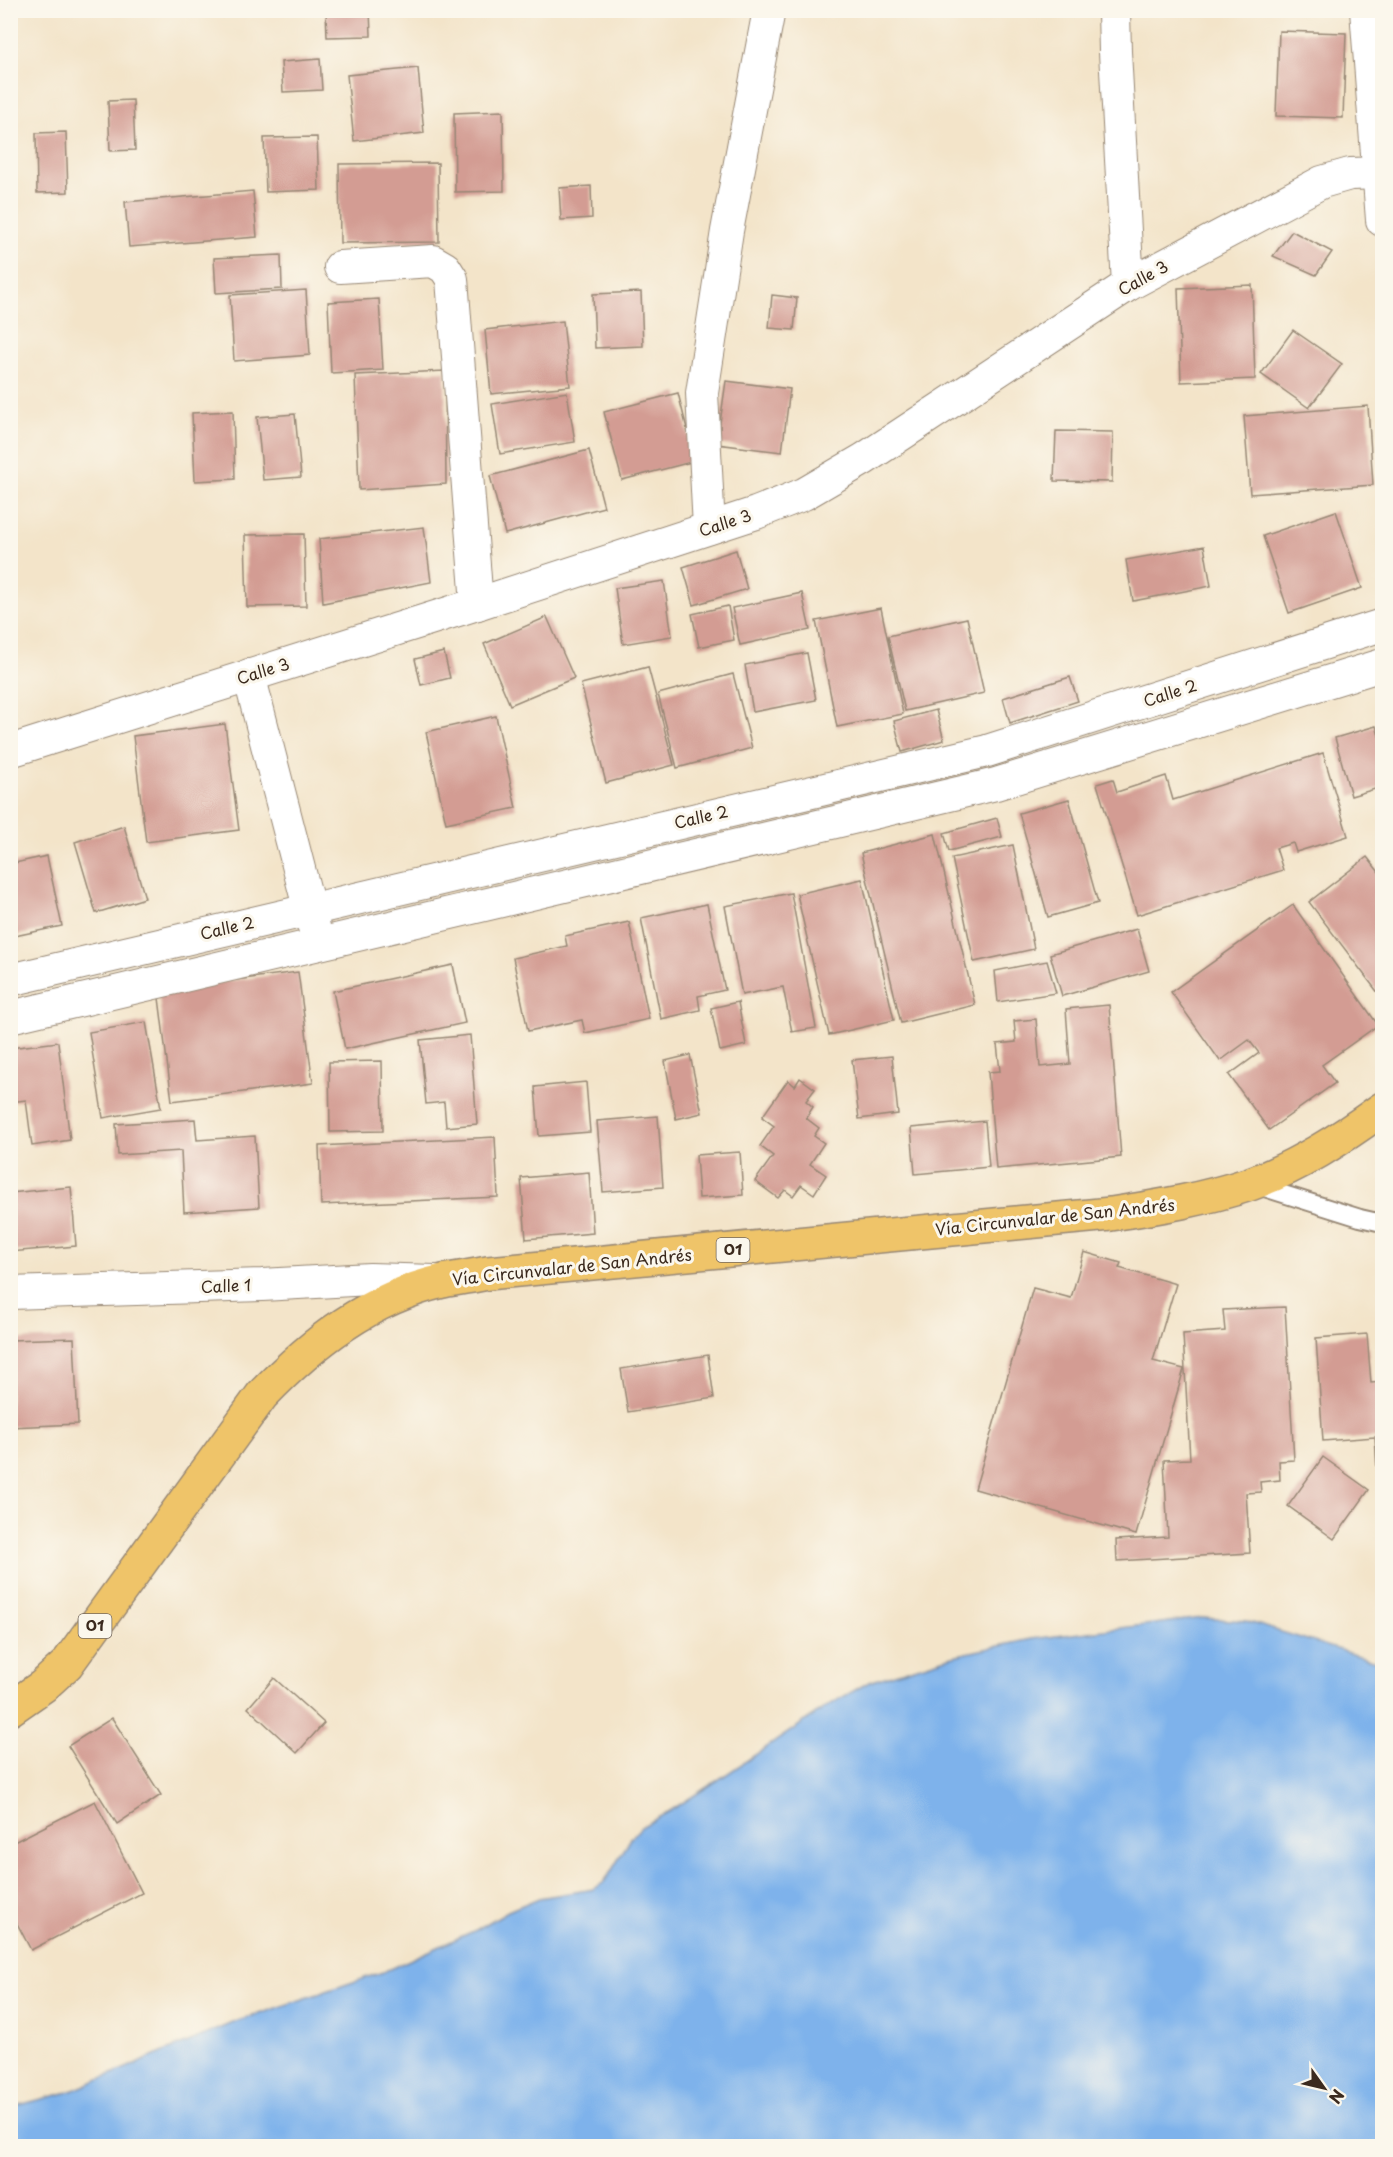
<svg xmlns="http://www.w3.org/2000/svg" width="1393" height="2157" font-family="'Playpen Sans',sans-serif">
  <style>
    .water { fill: #7eb2eb; stroke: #5c6e84; stroke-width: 1.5 }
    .building { fill: #d39c93 }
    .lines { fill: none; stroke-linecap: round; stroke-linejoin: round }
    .service-casing { stroke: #978774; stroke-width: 20 }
    .minor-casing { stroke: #978774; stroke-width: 34 }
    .trunk-casing { stroke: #978774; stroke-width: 36 }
    .service { stroke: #fff; stroke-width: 16 }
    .minor { stroke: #fff; stroke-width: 32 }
    .trunk { stroke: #efc469; stroke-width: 33 }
    .labels { text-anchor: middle; stroke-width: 6; stroke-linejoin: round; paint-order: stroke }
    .shield { fill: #fbf7ec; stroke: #75685c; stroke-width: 1.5 }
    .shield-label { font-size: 15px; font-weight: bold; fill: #3b2a1e }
    .street-label { font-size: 16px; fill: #3b2a1e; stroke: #fbf7ec }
  </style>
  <rect width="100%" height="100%" fill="#fbf7ec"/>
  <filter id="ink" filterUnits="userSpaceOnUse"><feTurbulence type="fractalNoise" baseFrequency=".0167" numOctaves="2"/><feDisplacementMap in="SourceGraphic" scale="12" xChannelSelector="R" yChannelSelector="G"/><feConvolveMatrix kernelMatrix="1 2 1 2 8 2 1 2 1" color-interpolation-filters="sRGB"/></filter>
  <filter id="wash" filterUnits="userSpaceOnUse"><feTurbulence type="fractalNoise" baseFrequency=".008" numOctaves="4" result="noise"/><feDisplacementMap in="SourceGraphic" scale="24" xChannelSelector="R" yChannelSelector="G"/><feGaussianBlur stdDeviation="1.35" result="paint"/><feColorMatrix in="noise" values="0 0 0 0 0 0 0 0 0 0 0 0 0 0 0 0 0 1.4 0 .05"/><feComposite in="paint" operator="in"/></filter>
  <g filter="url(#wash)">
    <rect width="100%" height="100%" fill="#f3e4c9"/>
    <!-- water -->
    <path class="water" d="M1202,1618L1246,1621L1382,1663V2146H11V2107L69,2092L238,2021L383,1972L476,1930L508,1911L539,1898L594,1889L603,1883L609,1875L631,1838L641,1827L670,1811L715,1782L831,1704L869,1682L953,1656L1032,1639Z"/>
    <g id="blocks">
      <!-- building -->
      <g class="building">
        <path d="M326,10H370L371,36L327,37Z"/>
        <path d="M1279,31L1346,33L1343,118L1276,116Z"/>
        <path d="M320,59L322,90L283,92L281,62Z"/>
        <path d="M418,68L424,133L354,141L347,75Z"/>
        <path d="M133,100L135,150L110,151L108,101Z"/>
        <path d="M503,111L504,191L455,192L454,113Z"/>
        <path d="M66,132L68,192L37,193L36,133Z"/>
        <path d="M317,137L319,190L266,192L264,138Z"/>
        <path d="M438,163L439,242L340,243L339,164Z"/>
        <path d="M591,186L592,218L561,220L559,188Z"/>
        <path d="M253,191L257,237L129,247L125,202Z"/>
        <path d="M1292,231L1332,252L1316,275L1273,256Z"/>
        <path d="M281,255L282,289L216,293L214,258Z"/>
        <path d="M1252,285L1255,379L1181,382L1178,288Z"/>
        <path d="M306,290L310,355L234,361L230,295Z"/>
        <path d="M641,292L643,346L595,348L593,294Z"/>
        <path d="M772,295L797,298L794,330L769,328Z"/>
        <path d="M379,299L383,370L331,373L328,302Z"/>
        <path d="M563,321L570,386L491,394L485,330Z"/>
        <path d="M1293,330L1342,364L1309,408L1261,374Z"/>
        <path d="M445,371L446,484L359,490L355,375Z"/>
        <path d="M726,381L790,389L782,452L717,444Z"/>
        <path d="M567,392L575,442L500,454L492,404Z"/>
        <path d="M678,393L695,461L622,480L604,412Z"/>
        <path d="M1368,406L1373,485L1250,494L1244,416Z"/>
        <path d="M233,411L235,479L195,481L192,413Z"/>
        <path d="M295,414L301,477L263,480L257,417Z"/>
        <path d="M1056,431L1113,432L1112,482L1054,481Z"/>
        <path d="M589,450L604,507L505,534L490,476Z"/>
        <path d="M1336,511L1362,588L1289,613L1263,536Z"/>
        <path d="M424,527L431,582L323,603L319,539Z"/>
        <path d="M304,534L306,606L247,607L245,535Z"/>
        <path d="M1204,546L1211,586L1133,601L1126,560Z"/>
        <path d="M736,550L747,589L694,605L683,567Z"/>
        <path d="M664,581L672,636L623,644L615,588Z"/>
        <path d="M802,593L810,630L740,645L732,608Z"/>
        <path d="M728,606L734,640L699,647L692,614Z"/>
        <path d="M881,608L903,714L837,727L816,621Z"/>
        <path d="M547,617L574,678L510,705L484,644Z"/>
        <path d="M967,618L984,693L905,711L888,636Z"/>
        <path d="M444,652L450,678L421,685L415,659Z"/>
        <path d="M807,653L816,700L753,712L745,665Z"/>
        <path d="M648,667L674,765L606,783L581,684Z"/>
        <path d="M733,674L752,748L677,768L658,694Z"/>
        <path d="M1070,677L1078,701L1010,723L1003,698Z"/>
        <path d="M936,710L944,740L902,752L894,721Z"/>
        <path d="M496,716L516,808L446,823L426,732Z"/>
        <path d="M225,724L239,830L146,842L133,736Z"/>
        <path d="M1376,726L1382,745V787L1351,796L1335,738Z"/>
        <path d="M1323,753L1348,836L1296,852L1293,843L1276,848L1283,870L1137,915L1097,784L1113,779L1117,792L1166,776L1173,800Z"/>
        <path d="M1069,799L1098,903L1048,917L1019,813Z"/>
        <path d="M997,818L1002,837L949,851L944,833Z"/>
        <path d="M124,826L145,898L96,913L75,842Z"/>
        <path d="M935,834L975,1005L901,1023L861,853Z"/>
        <path d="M1013,845L1034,949L974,962L952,858Z"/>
        <path d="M47,856L62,926L10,937V864Z"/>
        <path d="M1367,857L1382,876V998L1309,902Z"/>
        <path d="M862,879L894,1020L829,1035L797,894Z"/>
        <path d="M791,893L816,1028L792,1032L783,987L742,995L725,906Z"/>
        <path d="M707,904L725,990L698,996L700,1010L661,1019L641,918Z"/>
        <path d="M1293,905L1378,1025L1322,1065L1335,1083L1269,1130L1229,1075L1259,1053L1249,1040L1220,1061L1171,992Z"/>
        <path d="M629,922L649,1019L585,1033L582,1020L528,1031L513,958L567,946L565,936Z"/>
        <path d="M1137,929L1149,971L1062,996L1050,954Z"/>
        <path d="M1047,961L1056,993L998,1002L995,971Z"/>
        <path d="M453,965L465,1023L345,1049L333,991Z"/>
        <path d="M298,972L313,1083L172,1101L158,990Z"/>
        <path d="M738,1002L746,1045L720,1051L711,1008Z"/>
        <path d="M1109,1005L1121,1157L996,1169L988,1072L1000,1071L997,1044L1016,1042L1014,1021L1036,1019L1040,1067L1070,1064L1066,1009Z"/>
        <path d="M146,1022L161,1108L103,1118L89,1032Z"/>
        <path d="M470,1035L477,1124L446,1127L444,1102L426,1104L420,1040Z"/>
        <path d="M58,1042L70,1140L32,1146L26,1100L10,1102V1048Z"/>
        <path d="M690,1055L702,1113L676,1119L665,1061Z"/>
        <path d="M892,1056L898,1114L859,1119L852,1060Z"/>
        <path d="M382,1061L383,1131L330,1132L329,1062Z"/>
        <path d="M800,1078L815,1089L806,1101L813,1107L806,1118L819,1128L814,1136L824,1143L810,1164L826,1175L814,1194L801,1185L793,1196L785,1190L778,1198L755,1181L773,1156L760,1146L774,1126L762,1117L788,1080L795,1086Z"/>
        <path d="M586,1082L590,1132L539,1136L535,1087Z"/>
        <path d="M658,1116L663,1187L603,1192L597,1121Z"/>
        <path d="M195,1119L197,1140L255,1136L259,1207L184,1212L181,1151L118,1155L116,1124Z"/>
        <path d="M985,1121L989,1167L915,1174L911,1128Z"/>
        <path d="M495,1137L498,1197L321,1205L319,1146Z"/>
        <path d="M740,1152L743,1195L699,1198L696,1155Z"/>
        <path d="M589,1172L593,1233L526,1239L521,1178Z"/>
        <path d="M71,1187L76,1246L10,1252V1193Z"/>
        <path d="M1084,1252L1121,1263L1119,1268L1176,1284L1153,1361L1184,1369L1136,1535L975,1489L1033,1288L1071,1298Z"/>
        <path d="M1285,1307L1294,1460L1279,1461L1280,1480L1260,1482L1261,1492L1246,1493L1250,1553L1117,1561L1116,1540L1168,1537L1164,1460L1190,1459L1183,1334L1225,1331L1223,1310Z"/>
        <path d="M1367,1334L1371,1383L1382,1382V1469L1377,1470L1375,1437L1323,1441L1316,1338Z"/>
        <path d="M74,1338L78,1424L10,1427V1340Z"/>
        <path d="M708,1355L714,1398L628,1412L621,1369Z"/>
        <path d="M1323,1457L1369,1490L1334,1539L1288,1506Z"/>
        <path d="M274,1678L324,1723L297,1753L248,1708Z"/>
        <path d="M112,1718L161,1795L117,1824L68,1746Z"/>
        <path d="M95,1801L142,1893L31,1950L10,1910V1844Z"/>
      </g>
    </g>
  </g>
  <g filter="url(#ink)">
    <use href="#blocks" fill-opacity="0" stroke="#978774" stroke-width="1.5"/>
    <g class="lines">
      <defs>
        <path id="service" d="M1255,1185L1360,1218L1382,1223"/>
        <g id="minor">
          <path d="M1114,10L1115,52L1128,285"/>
          <path d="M1366,10L1382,220"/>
          <path d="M340,267L433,261L445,268L452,279L477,604"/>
          <path d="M709,528L702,393L727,231L769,10"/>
          <path d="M249,675L314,927"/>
          <path d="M10,751L477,604L756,513L804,494L864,459L1128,285L1322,182L1350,174L1382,173"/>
          <path d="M10,980L987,751L1382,625"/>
          <path d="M10,1017L996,784L1382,665"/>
          <path d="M10,1293L262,1285L370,1279L435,1281"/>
        </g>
        <path id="trunk" d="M10,1709L43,1686L67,1664L262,1395C313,1342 369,1298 443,1281C458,1278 473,1276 488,1273L1111,1214C1158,1207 1205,1199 1250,1184C1298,1167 1342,1138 1382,1109"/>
      </defs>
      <!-- service casing -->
      <use href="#service" class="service-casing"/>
      <!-- minor casing -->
      <use href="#minor" class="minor-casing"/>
      <!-- trunk casing -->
      <use href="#trunk" class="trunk-casing"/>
      <!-- service -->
      <use href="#service" class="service"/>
      <!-- minor -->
      <use href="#minor" class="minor"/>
      <!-- trunk -->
      <use href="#trunk" class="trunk"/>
    </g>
  </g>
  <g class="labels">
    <!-- shield labels -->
    <g class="shield">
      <rect x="716.5" y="1238" width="33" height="24" rx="4.5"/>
      <rect x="78.5" y="1614" width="33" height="24" rx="4.5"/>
    </g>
    <g class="shield-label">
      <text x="733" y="1255">01</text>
      <text x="95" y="1631">01</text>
    </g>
    <!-- street labels -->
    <g class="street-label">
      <text transform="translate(1143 278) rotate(-29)" y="6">Calle 3</text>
      <text transform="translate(725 523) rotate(-18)" y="6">Calle 3</text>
      <text transform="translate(263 671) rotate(-17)" y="6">Calle 3</text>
      <text transform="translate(1170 693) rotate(-18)" y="6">Calle 2</text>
      <text transform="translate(701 817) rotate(-13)" y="6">Calle 2</text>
      <text transform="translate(227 928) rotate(-13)" y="6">Calle 2</text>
      <text transform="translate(1055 1217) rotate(-6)" y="6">Vía Circunvalar de San Andrés</text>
      <text transform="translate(572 1267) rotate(-6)" y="6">Vía Circunvalar de San Andrés</text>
      <text transform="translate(226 1286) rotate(-2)" y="6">Calle 1</text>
    </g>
  </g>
  <!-- margin -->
  <rect width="1393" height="2157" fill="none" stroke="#fbf7ec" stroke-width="36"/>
  <!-- north arrow -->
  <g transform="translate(1324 2088) rotate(124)" stroke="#fbf7ec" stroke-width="4.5" paint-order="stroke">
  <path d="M0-4.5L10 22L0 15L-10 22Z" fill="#3b2a1e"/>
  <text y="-9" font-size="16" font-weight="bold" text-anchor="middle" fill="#3b2a1e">N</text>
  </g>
</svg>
